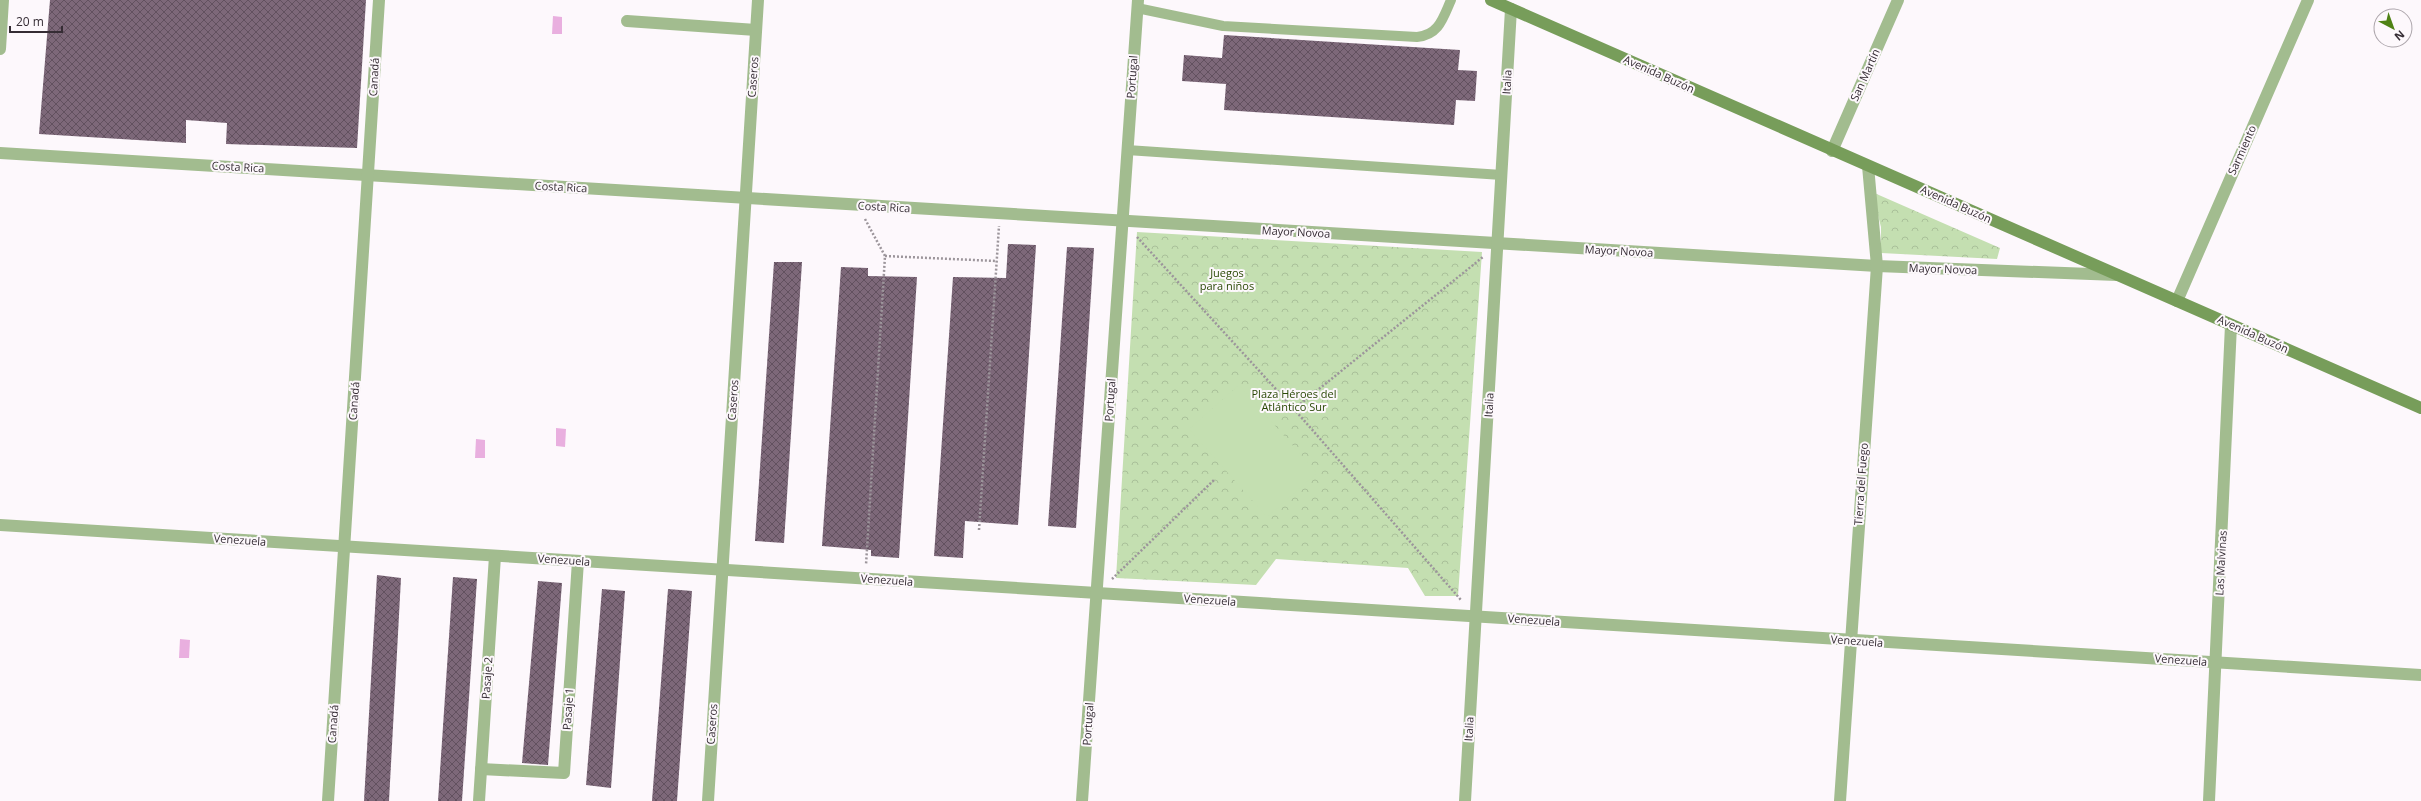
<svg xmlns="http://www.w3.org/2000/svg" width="2421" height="801" font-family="'Open Sans',sans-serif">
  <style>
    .park { fill: url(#park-crowns) }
    .pitch { fill: #c4dfb1 }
    .water { fill: #e9afdf }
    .building { fill: url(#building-cross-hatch) }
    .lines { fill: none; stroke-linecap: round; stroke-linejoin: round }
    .path { stroke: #9c959b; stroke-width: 2.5; stroke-dasharray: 2 2; stroke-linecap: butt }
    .lane { stroke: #a2bc8f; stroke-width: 10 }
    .street { stroke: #a2bc8f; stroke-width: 12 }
    .secondary { stroke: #779d5a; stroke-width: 12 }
    .labels { text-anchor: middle; stroke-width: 4; stroke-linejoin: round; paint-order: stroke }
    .street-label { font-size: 11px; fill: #352c34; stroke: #fdf8fc }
    .park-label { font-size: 11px; fill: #2a4906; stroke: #fdf8fc }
  </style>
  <defs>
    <pattern id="park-crowns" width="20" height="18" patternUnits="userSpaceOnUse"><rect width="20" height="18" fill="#c4dfb1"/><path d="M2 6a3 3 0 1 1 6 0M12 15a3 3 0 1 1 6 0" fill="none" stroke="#a9c099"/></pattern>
    <pattern id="building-cross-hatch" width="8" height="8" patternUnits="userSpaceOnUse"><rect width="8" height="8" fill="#7d6879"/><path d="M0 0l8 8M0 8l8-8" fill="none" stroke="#62515f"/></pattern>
  </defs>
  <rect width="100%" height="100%" fill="#fdf8fc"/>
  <!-- park -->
  <g class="park">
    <path d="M1872,192L2000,248L1997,259L1881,253V227Z"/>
    <path d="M1137,232L1482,252L1458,596H1425L1408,568L1276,559L1256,585L1116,578Z"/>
  </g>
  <!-- pitch -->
  <path class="pitch" d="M1239,385L1317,473L1267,517L1189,429Z"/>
  <!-- water -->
  <g class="water">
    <path d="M553,16L562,17V34H552Z"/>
    <path d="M556,428L566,429L565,447L556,446Z"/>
    <path d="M476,439L485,440V458H475Z"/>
    <path d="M180,639L190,640L189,658H179Z"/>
  </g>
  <!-- building -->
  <g class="building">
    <path d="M50,0H366L357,148L226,144L227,123L186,120V143L39,134Z"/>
    <path d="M1224,35L1460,50L1458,70L1477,71L1475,101L1456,100L1454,125L1224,110L1226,84L1182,81L1184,55L1222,58Z"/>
    <path d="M1008,244L1036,245L1018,525L965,521L963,558L934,556L953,277L1006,278Z"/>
    <path d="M1067,247L1094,248L1076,528L1048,526Z"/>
    <path d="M774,262H802L784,543L755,541Z"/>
    <path d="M841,267L868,268V276L917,277L899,558L871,556V550L822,546Z"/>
    <path d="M377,575L401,578L389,801H364Z"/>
    <path d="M453,577L477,579L462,801H438Z"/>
    <path d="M538,581L562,583L548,765L522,763Z"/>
    <path d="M602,589L625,591L611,788L586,785Z"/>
    <path d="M668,589L692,591L677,801H652Z"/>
  </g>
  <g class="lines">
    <!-- path -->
    <g class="path">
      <path d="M865,219L885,256L866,565"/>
      <path d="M1137,237L1294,409L1461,600"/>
      <path d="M885,256L996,261"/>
      <path d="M1294,409L1483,257"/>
      <path d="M979,530L999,226"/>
      <path d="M1112,579L1215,479"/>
    </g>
    <!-- lane -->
    <g class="lane">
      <path d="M1137,8L1223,26L1417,37C1439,35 1443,18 1451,0"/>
      <path d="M1127,150L1502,175"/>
    </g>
    <!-- street -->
    <g class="street">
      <path d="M627,21L756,30"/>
      <path d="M0,49L3,0"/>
      <path d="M1832,151L1898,0"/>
      <path d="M0,153L1877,266L2117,275"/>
      <path d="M2177,301L2308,0"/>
      <path d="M0,525L2421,675"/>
      <path d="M481,769L564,773L578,561"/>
      <path d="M328,801L379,0"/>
      <path d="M479,801L495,556"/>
      <path d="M708,801L758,0"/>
      <path d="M1082,801L1138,0"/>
      <path d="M1465,801L1511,9"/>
      <path d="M1840,801L1877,266L1868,166"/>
      <path d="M2209,801L2231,325"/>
    </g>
    <!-- secondary -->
    <path class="secondary" d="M1491,0L2421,408"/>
  </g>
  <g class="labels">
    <!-- street labels -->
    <g class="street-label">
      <text transform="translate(1659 74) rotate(24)" y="4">Avenida Buzón</text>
      <text transform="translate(1865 75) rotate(-66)" y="4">San Martín</text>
      <text transform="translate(374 77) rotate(-87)" y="4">Canadá</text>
      <text transform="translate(753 77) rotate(-86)" y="4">Caseros</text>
      <text transform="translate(1132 77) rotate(-86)" y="4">Portugal</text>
      <text transform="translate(1507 82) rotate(-87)" y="4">Italia</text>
      <text transform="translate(2242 150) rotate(-66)" y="4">Sarmiento</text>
      <text transform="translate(238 167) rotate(3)" y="4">Costa Rica</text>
      <text transform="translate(561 187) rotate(3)" y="4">Costa Rica</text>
      <text transform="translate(1956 204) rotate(24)" y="4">Avenida Buzón</text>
      <text transform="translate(884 207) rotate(3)" y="4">Costa Rica</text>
      <text transform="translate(1296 232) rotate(3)" y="4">Mayor Novoa</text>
      <text transform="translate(1619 251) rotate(3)" y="4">Mayor Novoa</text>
      <text transform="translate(1943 269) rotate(2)" y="4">Mayor Novoa</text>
      <text transform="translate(2253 334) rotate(24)" y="4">Avenida Buzón</text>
      <text transform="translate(733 400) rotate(-86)" y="4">Caseros</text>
      <text transform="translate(1110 400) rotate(-86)" y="4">Portugal</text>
      <text transform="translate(354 401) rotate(-86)" y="4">Canadá</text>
      <text transform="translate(1489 405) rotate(-87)" y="4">Italia</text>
      <text transform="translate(1861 484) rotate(-86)" y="4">Tierra del Fuego</text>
      <text transform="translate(240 540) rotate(4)" y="4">Venezuela</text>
      <text transform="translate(564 560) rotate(4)" y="4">Venezuela</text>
      <text transform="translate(2221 563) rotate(-87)" y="4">Las Malvinas</text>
      <text transform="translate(887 580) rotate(4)" y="4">Venezuela</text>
      <text transform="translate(1210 600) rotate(4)" y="4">Venezuela</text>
      <text transform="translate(1534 620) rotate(4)" y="4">Venezuela</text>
      <text transform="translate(1857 641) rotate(4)" y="4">Venezuela</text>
      <text transform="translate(2181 660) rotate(4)" y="4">Venezuela</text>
      <text transform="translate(487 678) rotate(-86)" y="4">Pasaje 2</text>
      <text transform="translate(568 709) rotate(-86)" y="4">Pasaje 1</text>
      <text transform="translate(333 724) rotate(-86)" y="4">Canadá</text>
      <text transform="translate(712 724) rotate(-86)" y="4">Caseros</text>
      <text transform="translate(1088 724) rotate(-86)" y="4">Portugal</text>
      <text transform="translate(1469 729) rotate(-87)" y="4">Italia</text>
    </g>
    <!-- park labels -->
    <g class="park-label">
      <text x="1227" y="277">Juegos<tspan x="1227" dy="13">para niños</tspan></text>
      <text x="1294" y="398">Plaza Héroes del<tspan x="1294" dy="13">Atlántico Sur</tspan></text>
    </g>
  </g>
  <!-- north arrow -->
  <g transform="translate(2393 28) rotate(139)"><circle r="19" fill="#fdf8fc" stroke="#ada6ac"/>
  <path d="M0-3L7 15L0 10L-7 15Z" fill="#4f8215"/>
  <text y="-6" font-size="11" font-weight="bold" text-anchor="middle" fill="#352c34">N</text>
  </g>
  <!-- scale -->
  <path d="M10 26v6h52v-6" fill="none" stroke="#352c34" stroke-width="2"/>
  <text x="16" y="26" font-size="12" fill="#352c34" stroke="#fdf8fc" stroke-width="3" paint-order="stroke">20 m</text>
</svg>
